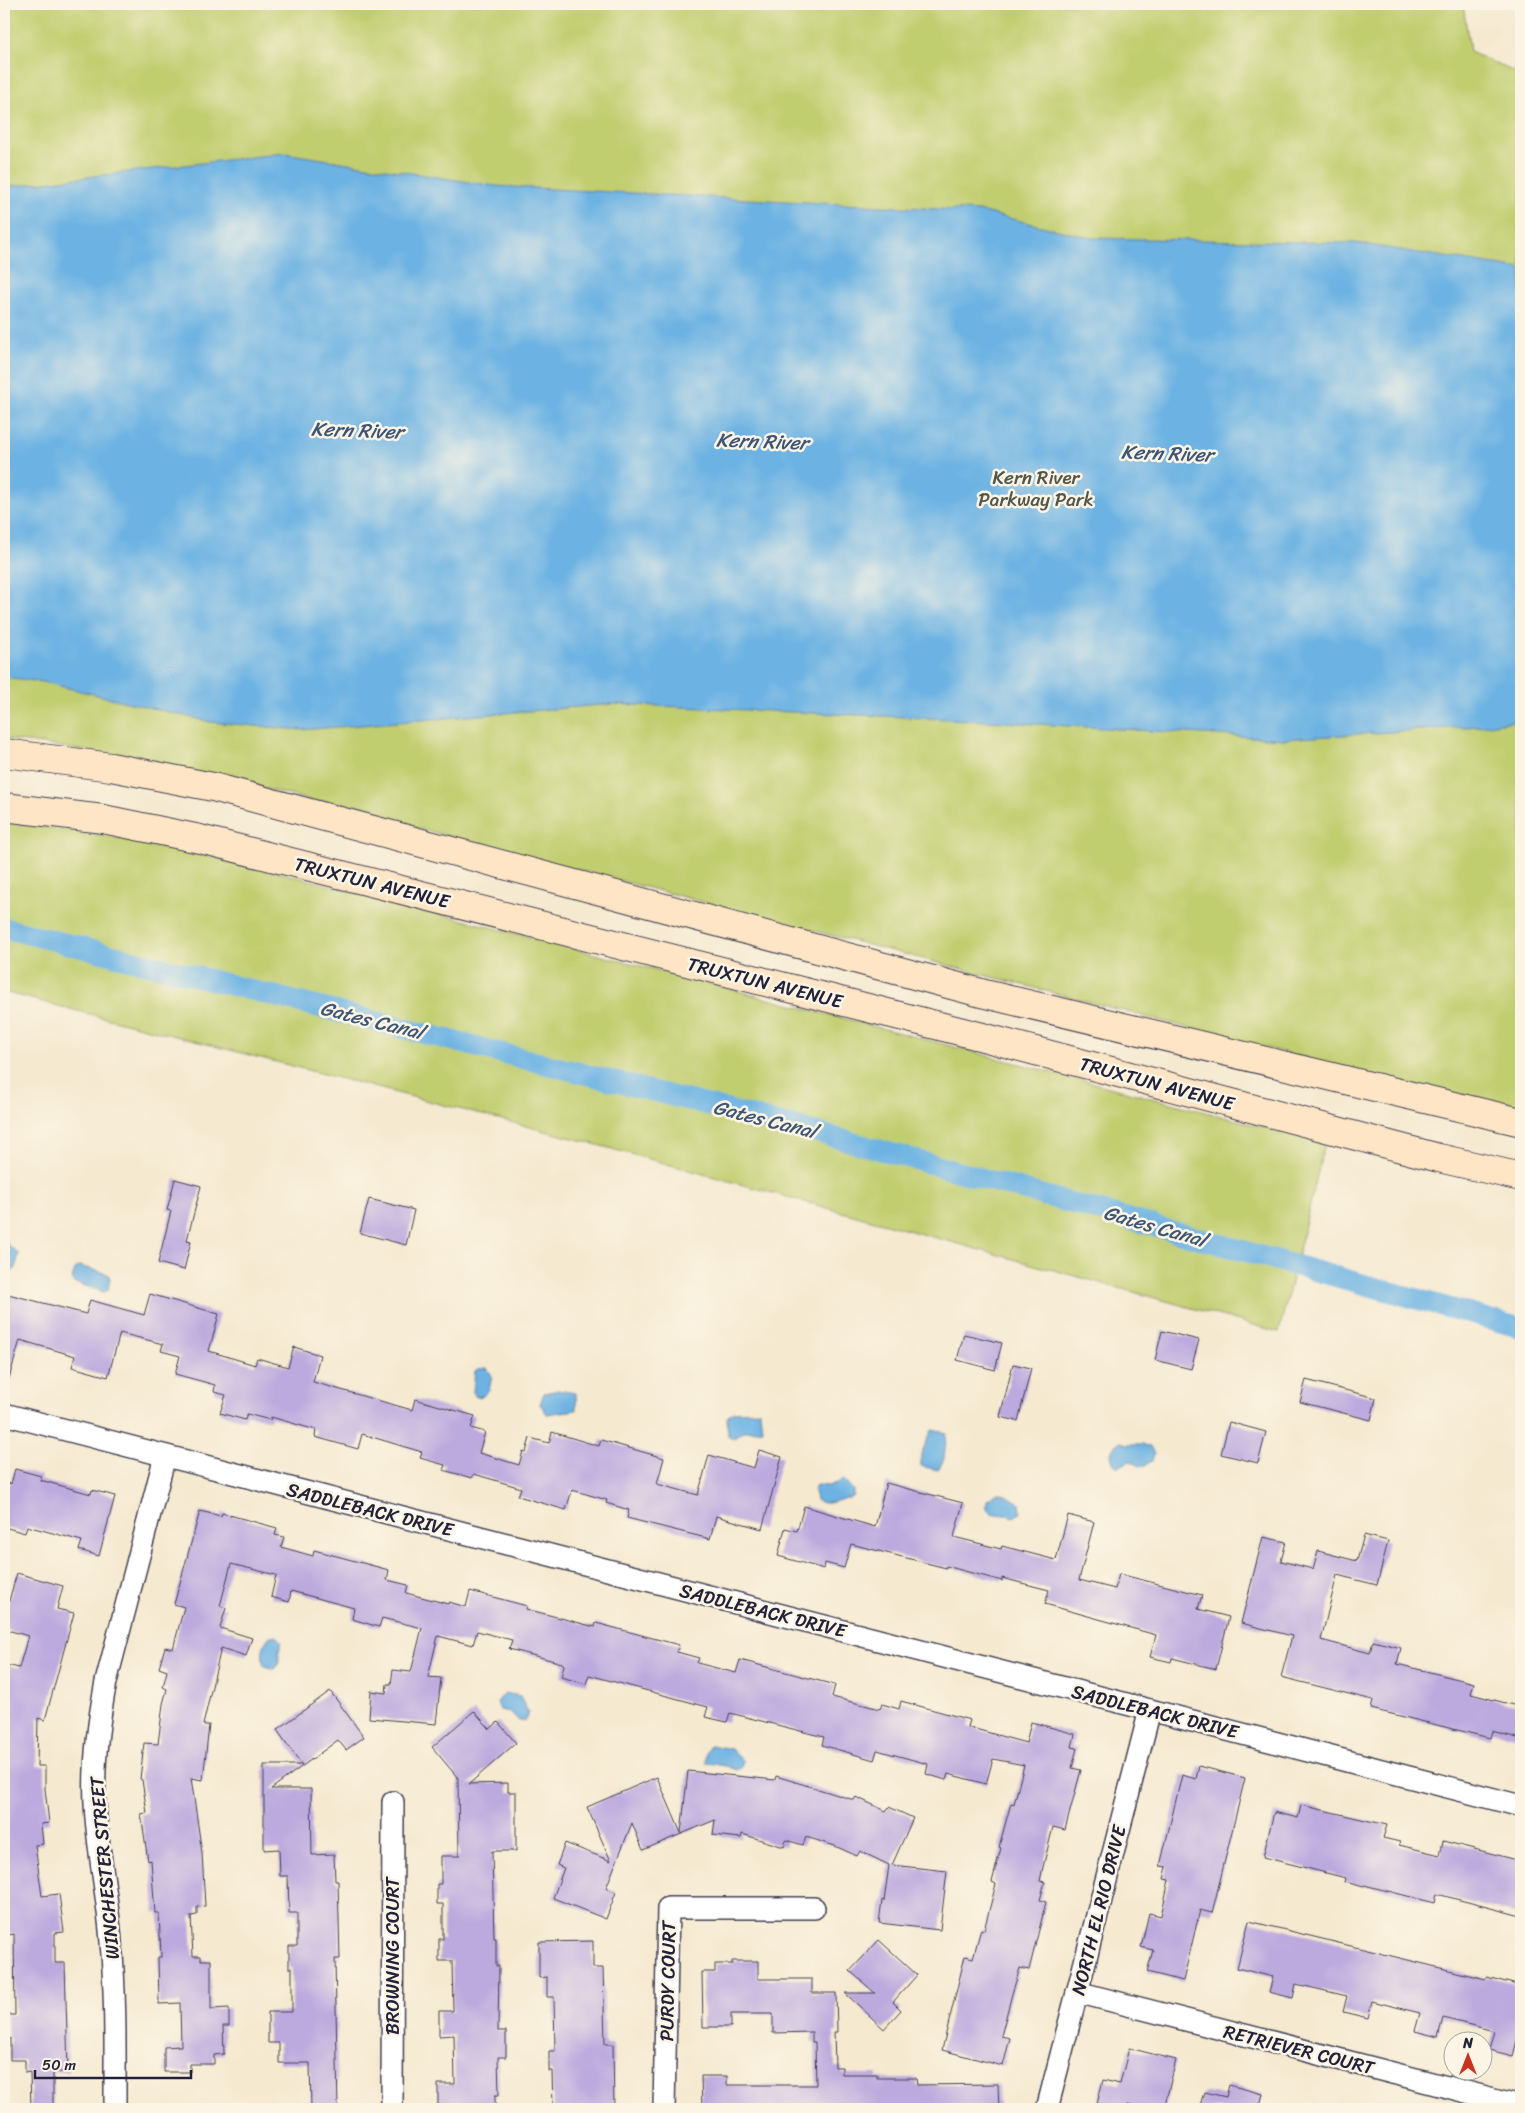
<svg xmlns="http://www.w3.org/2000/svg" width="1525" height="2113" font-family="Sriracha,sans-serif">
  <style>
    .green { fill: #c1ce70; stroke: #727856 }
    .water { fill: #6cb2e3; stroke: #476a8f }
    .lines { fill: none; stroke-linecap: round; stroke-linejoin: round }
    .canal { stroke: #6cb2e3; stroke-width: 21 }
    .building { fill: #bca9de }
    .minor-casing { stroke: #424051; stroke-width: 24 }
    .secondary-casing { stroke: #424051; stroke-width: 30 }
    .minor { stroke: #fff; stroke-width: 21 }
    .secondary { stroke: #fde5c5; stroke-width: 28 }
    .labels { text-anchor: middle; stroke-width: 5; stroke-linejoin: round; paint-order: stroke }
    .park-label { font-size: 19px; fill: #52564b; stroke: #fcf5e5 }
    .street-label { font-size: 19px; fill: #22223b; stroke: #fcf5e5 }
    .water-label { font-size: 20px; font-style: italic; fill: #3c5476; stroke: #fcf5e5 }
  </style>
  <rect width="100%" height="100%" fill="#fcf5e5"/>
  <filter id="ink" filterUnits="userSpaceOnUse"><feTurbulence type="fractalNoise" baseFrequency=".02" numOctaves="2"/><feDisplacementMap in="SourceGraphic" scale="10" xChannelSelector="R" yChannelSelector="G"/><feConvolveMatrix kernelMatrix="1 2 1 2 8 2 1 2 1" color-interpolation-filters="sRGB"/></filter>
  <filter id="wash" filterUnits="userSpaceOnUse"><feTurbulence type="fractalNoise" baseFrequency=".0096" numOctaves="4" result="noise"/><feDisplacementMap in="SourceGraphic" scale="20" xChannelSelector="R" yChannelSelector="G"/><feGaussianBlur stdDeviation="1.12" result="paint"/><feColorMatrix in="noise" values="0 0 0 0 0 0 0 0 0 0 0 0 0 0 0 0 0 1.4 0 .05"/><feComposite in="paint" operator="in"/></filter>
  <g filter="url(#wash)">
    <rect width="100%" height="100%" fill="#f5e9d0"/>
    <!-- green -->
    <g class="green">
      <path d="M4,4H1463L1470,52L1521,75V1110L1398,1082L224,778C151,762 78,748 4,739Z"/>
      <path d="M4,821L110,836L243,863L1325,1143L1279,1332L576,1139L4,992Z"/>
    </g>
    <!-- water -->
    <g class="water">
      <path d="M284,153L495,186L979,211L1091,238L1356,243L1521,269V720L1481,726L1284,739L970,720L613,704L302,730L210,722L43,682L4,677V187Z"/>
      <path d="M4,1238L8,1245L19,1254L15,1269L8,1273L4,1269Z"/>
      <path d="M79,1266L108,1274L110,1278L108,1290L104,1292L75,1283L72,1279L75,1269Z"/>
      <path d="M487,1368L492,1376L489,1390L483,1396L476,1397L473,1392L475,1371L478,1369Z"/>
      <path d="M558,1390L576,1393V1410L547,1414L540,1404L544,1393Z"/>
      <path d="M760,1411L762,1429L744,1431L734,1438L728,1436L727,1417L733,1412Z"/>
      <path d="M932,1430L947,1433L944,1459L938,1470L921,1466V1454Z"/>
      <path d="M1121,1442L1127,1444H1143L1151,1448L1154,1453L1152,1461L1141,1467L1130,1461L1120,1466H1116C1108,1458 1110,1447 1121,1442Z"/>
      <path d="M844,1480L853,1490V1496L850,1498C837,1498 829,1508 816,1500L814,1491L816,1485L828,1486Z"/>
      <path d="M996,1493H1002L1020,1503L1021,1513L1013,1517C1002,1512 983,1519 987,1500Z"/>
      <path d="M270,1636H277L282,1641L279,1651V1663L274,1669L264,1666C261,1655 262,1645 270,1636Z"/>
      <path d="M505,1693L520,1696L528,1713L525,1721H519L510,1712L500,1710L497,1702Z"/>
      <path d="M711,1745L731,1749L743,1761L741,1768L737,1770L726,1766L707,1763C705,1755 705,1751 711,1745Z"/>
    </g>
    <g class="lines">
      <!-- canal -->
      <path class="canal" d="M4,928L819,1133L1521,1328"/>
    </g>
    <g id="blocks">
      <!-- building -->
      <g class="building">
        <path d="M175,1179L201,1186L187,1240L191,1241L184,1270L158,1263L171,1211L167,1210Z"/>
        <path d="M369,1199L414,1210L406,1245L360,1233Z"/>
        <path d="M4,1293L86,1314L90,1300L144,1315L150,1294L219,1314L209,1351L255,1365L257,1358L288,1367L294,1347L320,1355L313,1382L412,1410L415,1399L475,1416L471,1428L485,1432L479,1453L519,1465L523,1451L526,1452L530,1438L549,1443L552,1432L599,1446L601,1440L664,1458L657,1484L698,1495L709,1455L754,1468L759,1450L782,1457L762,1529L716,1516L710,1539L627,1518L629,1510L606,1503L607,1500L572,1490L566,1510L518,1496L521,1488L474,1474L472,1478L443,1470L445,1465L420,1458L422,1452L362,1434L358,1449L315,1437L316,1430L271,1417L270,1420L247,1414L245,1420L220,1413L226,1395L214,1392L215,1385L175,1374L180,1356L161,1351L163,1344L120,1333L108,1377L72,1367L75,1356L20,1340L8,1382L4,1381Z"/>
        <path d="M1162,1331L1199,1340L1191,1369L1155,1360Z"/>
        <path d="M964,1334L1002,1343L995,1370L957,1360Z"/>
        <path d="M1013,1364L1031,1368L1018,1421L1000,1417Z"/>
        <path d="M1306,1380L1376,1398L1371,1420L1300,1402Z"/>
        <path d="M1229,1422L1266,1432L1258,1463L1221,1454Z"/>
        <path d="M15,1469L41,1476L40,1480L91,1494L92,1490L115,1496L99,1556L79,1550L82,1541L27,1526L25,1533L4,1527V1482L11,1484Z"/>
        <path d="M886,1483L963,1503L954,1537L1001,1549L1002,1546L1056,1560L1068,1515L1094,1522L1079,1580L1115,1589L1119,1574L1202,1595L1198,1609L1229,1617L1216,1669L1172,1658L1171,1662L1150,1657L1156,1635L1045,1604L1049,1590L1002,1578V1581L946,1566V1568L851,1544L844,1568L825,1563L824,1569L778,1556L785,1528L797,1531L804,1506L875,1527Z"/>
        <path d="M200,1511L221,1516L222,1513L277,1528L275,1535L284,1537L281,1547L313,1556L314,1550L389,1570L387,1580L408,1585L406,1593L448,1604L449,1602L466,1607L470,1591L527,1606L526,1609L595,1627L596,1623L679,1645L677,1652L699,1658L697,1663L736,1673L740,1660L835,1685L832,1697L880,1709L882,1704L899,1709L901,1701L970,1720L968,1727L1026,1743L1031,1722L1075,1734L1072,1747L1077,1748L1072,1768L1081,1770L1065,1830L1053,1827L1043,1867L1040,1881L1045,1882L1040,1900L1046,1902L1029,1970L1020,1968L1012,1994L1001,2036L1010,2038L1003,2066L942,2050L965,1956L973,1958L981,1929L984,1930L996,1884L992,1882L1001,1848L999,1847L1011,1803L1014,1804L1024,1765L993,1759L986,1784L948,1774L946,1780L926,1774L928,1764L877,1750L874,1760L822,1745L824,1737L730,1713L727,1722L705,1717L708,1707L589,1675L586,1684L561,1677L564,1665L562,1663L509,1649L512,1640L477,1631L473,1645L438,1636L428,1677L441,1678L436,1724L369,1718L371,1691L386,1693L387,1684H391L393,1670L411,1672L422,1628L382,1618L379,1627L352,1619L354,1608L291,1591L289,1602L271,1597L276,1575L231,1564L220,1606L226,1608L220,1628L252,1638L246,1656L221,1648L203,1725H209L203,1780L191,1778L202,1853L205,1906L197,1907V1915L191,1916L193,1956H201V1960H211V2009L229,2008V2026H223L224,2054L214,2055V2064H190V2072H164V2047L181,2046L180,2003L159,2004L158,1957H161L159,1913H155L151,1860L148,1861L141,1814L147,1813L142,1780L140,1779L144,1743L158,1744L163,1704L167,1689L163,1687L167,1671L159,1668L165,1647L173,1649L184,1607L174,1604Z"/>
        <path d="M1364,1535L1388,1541L1377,1585L1337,1575L1321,1640L1370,1653L1373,1641L1401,1648L1397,1664L1474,1683L1471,1694L1521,1707V1739L1492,1731L1490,1738L1371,1709L1373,1700L1281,1677L1292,1636L1241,1623L1263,1537L1286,1542L1281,1561L1313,1569L1318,1551L1357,1561Z"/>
        <path d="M17,1573L63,1586L57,1609L74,1613L45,1720L38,1718L37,1766H45V1789L49,1823L41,1824L43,1844L35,1845L42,1896L59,1894L64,1932L55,1933V1963H65L68,2072H53V2109H31L30,2072L25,2073V2060H10V2038H8L7,2015H15L14,1934L4,1936V1676L7,1665L19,1668L28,1636L4,1629V1618Z"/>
        <path d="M330,1691L364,1737L346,1750L338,1740L271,1789H311L312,1855L334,1854L335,1881H338L340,1959H335L338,2109H311L310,2063H279V2043H268V2012H292V1968H289V1946H297V1913H289L288,1876H280L279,1849L264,1850V1765H302L277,1730Z"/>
        <path d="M474,1711L490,1729L498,1722L516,1743L469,1784L508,1783V1792H516V1851H492L494,1938H496V1966H499L498,2031H506V2057H498L499,2095H495V2109H438V2084H455L454,2035L439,2036V2011H453L452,1961H439V1939H443V1904H437V1884H441V1856H459L458,1778L432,1747Z"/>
        <path d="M1199,1766L1245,1778L1212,1913L1200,1910L1183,1981L1147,1972L1153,1950L1141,1947L1149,1913L1161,1916L1169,1880L1164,1879L1167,1867L1160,1866L1182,1775L1196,1779Z"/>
        <path d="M688,1771L775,1780L776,1776L854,1800L856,1797L886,1811L889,1807L913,1818L892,1865L947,1871L940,1930L879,1923L882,1900L884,1901L889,1865L860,1851L857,1856L835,1846L806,1837L803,1845L786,1840L784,1847L742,1834L741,1838L713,1835L715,1820L643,1850L632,1823L606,1888L616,1892L606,1919L553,1898L564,1868L557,1865L565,1843L611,1861L587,1807L657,1777L681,1833Z"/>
        <path d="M1301,1805L1387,1825L1383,1838L1400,1842L1399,1845L1440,1855L1443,1841L1521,1861V1916L1437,1894L1435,1903L1364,1885V1887L1345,1882L1346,1878L1263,1857L1274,1812L1298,1818Z"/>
        <path d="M1249,1921L1469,1975L1486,1979L1487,1977L1521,1986V2006L1517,2024L1521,2025L1513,2056L1489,2050L1494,2031L1443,2018L1438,2037L1415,2031L1420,2013L1372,2001L1368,2018L1343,2012L1347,1996L1296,1984L1293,1998L1269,1992L1273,1977L1237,1968Z"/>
        <path d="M879,1940L917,1975L893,2002L901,2010L884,2029L845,1993H875L850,1971Z"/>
        <path d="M593,1941V1968H603L605,2044H613L614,2109H553L552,2071H549V2051H555L554,1997H547V1977L539,1978V1942Z"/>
        <path d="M732,1961H758V1979H812V1993H836L837,2032H834L835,2067H842V2074H877V2078H916L917,2085L998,2084L999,2109H702L701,2076H727V2085H816L815,2042H812V2032L773,2033V2014H731V2027H703L702,1972H715V1964H732Z"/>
        <path d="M1129,2048L1176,2060L1164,2109H1145L1127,2105L1125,2109H1117L1097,2104L1103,2080L1120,2084Z"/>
        <path d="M1229,2085L1263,2094L1259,2109H1199L1204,2092L1226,2097Z"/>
      </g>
    </g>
  </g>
  <g filter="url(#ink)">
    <use href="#blocks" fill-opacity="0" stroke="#424051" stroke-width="1"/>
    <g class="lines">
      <defs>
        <g id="minor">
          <path d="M4,1414L1521,1806"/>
          <path d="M1077,1992L1521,2106"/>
          <path d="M115,2109C115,2054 116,1998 111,1942C108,1896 97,1849 95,1803C93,1762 98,1723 106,1682L165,1456"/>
          <path d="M392,2109L393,1802"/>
          <path d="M664,2109L668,1908H814"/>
          <path d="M1047,2109L1150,1710"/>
        </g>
        <g id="secondary">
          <path d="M4,753L111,767L213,787L985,994L1521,1122"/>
          <path d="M4,807L103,819L200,839L979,1036L1439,1158L1521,1177"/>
        </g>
      </defs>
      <!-- minor casing -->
      <use href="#minor" class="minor-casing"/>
      <!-- secondary casing -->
      <use href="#secondary" class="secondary-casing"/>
      <!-- minor -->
      <use href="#minor" class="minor"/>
      <!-- secondary -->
      <use href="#secondary" class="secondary"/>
    </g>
  </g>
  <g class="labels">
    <!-- park labels -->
    <g class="park-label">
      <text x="1036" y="484">Kern River<tspan x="1036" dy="22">Parkway Park</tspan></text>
    </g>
    <!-- street labels -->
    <g class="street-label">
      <text transform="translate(372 882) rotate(14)" y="7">TRUXTUN AVENUE</text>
      <text transform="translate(765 982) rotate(14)" y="7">TRUXTUN AVENUE</text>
      <text transform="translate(1157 1083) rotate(15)" y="7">TRUXTUN AVENUE</text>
      <text transform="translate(370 1509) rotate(14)" y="7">SADDLEBACK DRIVE</text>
      <text transform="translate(763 1610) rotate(14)" y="7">SADDLEBACK DRIVE</text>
      <text transform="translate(1155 1711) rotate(14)" y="7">SADDLEBACK DRIVE</text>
      <text transform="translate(104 1868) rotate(-95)" y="7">WINCHESTER STREET</text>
      <text transform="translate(1098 1910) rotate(-76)" y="7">NORTH EL RIO DRIVE</text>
      <text transform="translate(392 1956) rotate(-90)" y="7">BROWNING COURT</text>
      <text transform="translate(667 1981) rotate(-89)" y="7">PURDY COURT</text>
      <text transform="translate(1299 2049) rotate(14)" y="7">RETRIEVER COURT</text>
    </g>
    <!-- water labels -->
    <g class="water-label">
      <text transform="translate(357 430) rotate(2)" y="7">Kern River</text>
      <text transform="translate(762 441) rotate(2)" y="7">Kern River</text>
      <text transform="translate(1167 453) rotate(2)" y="7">Kern River</text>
      <text transform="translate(372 1020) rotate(14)" y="7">Gates Canal</text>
      <text transform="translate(765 1119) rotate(14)" y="7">Gates Canal</text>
      <text transform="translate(1155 1226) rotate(16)" y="7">Gates Canal</text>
    </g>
  </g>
  <!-- margin -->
  <rect width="1525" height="2113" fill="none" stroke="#fcf5e5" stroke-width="20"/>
  <!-- north arrow -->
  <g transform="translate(1468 2056)"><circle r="24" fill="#fcf5e5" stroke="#a5a1a1"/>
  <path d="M0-4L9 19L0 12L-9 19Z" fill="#c8321e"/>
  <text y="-8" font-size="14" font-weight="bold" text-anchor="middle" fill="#22223b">N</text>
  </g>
  <!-- scale -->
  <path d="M35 2070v8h156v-8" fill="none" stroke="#22223b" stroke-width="2.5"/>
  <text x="42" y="2070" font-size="15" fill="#22223b" stroke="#fcf5e5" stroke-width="4" paint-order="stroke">50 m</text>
</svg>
